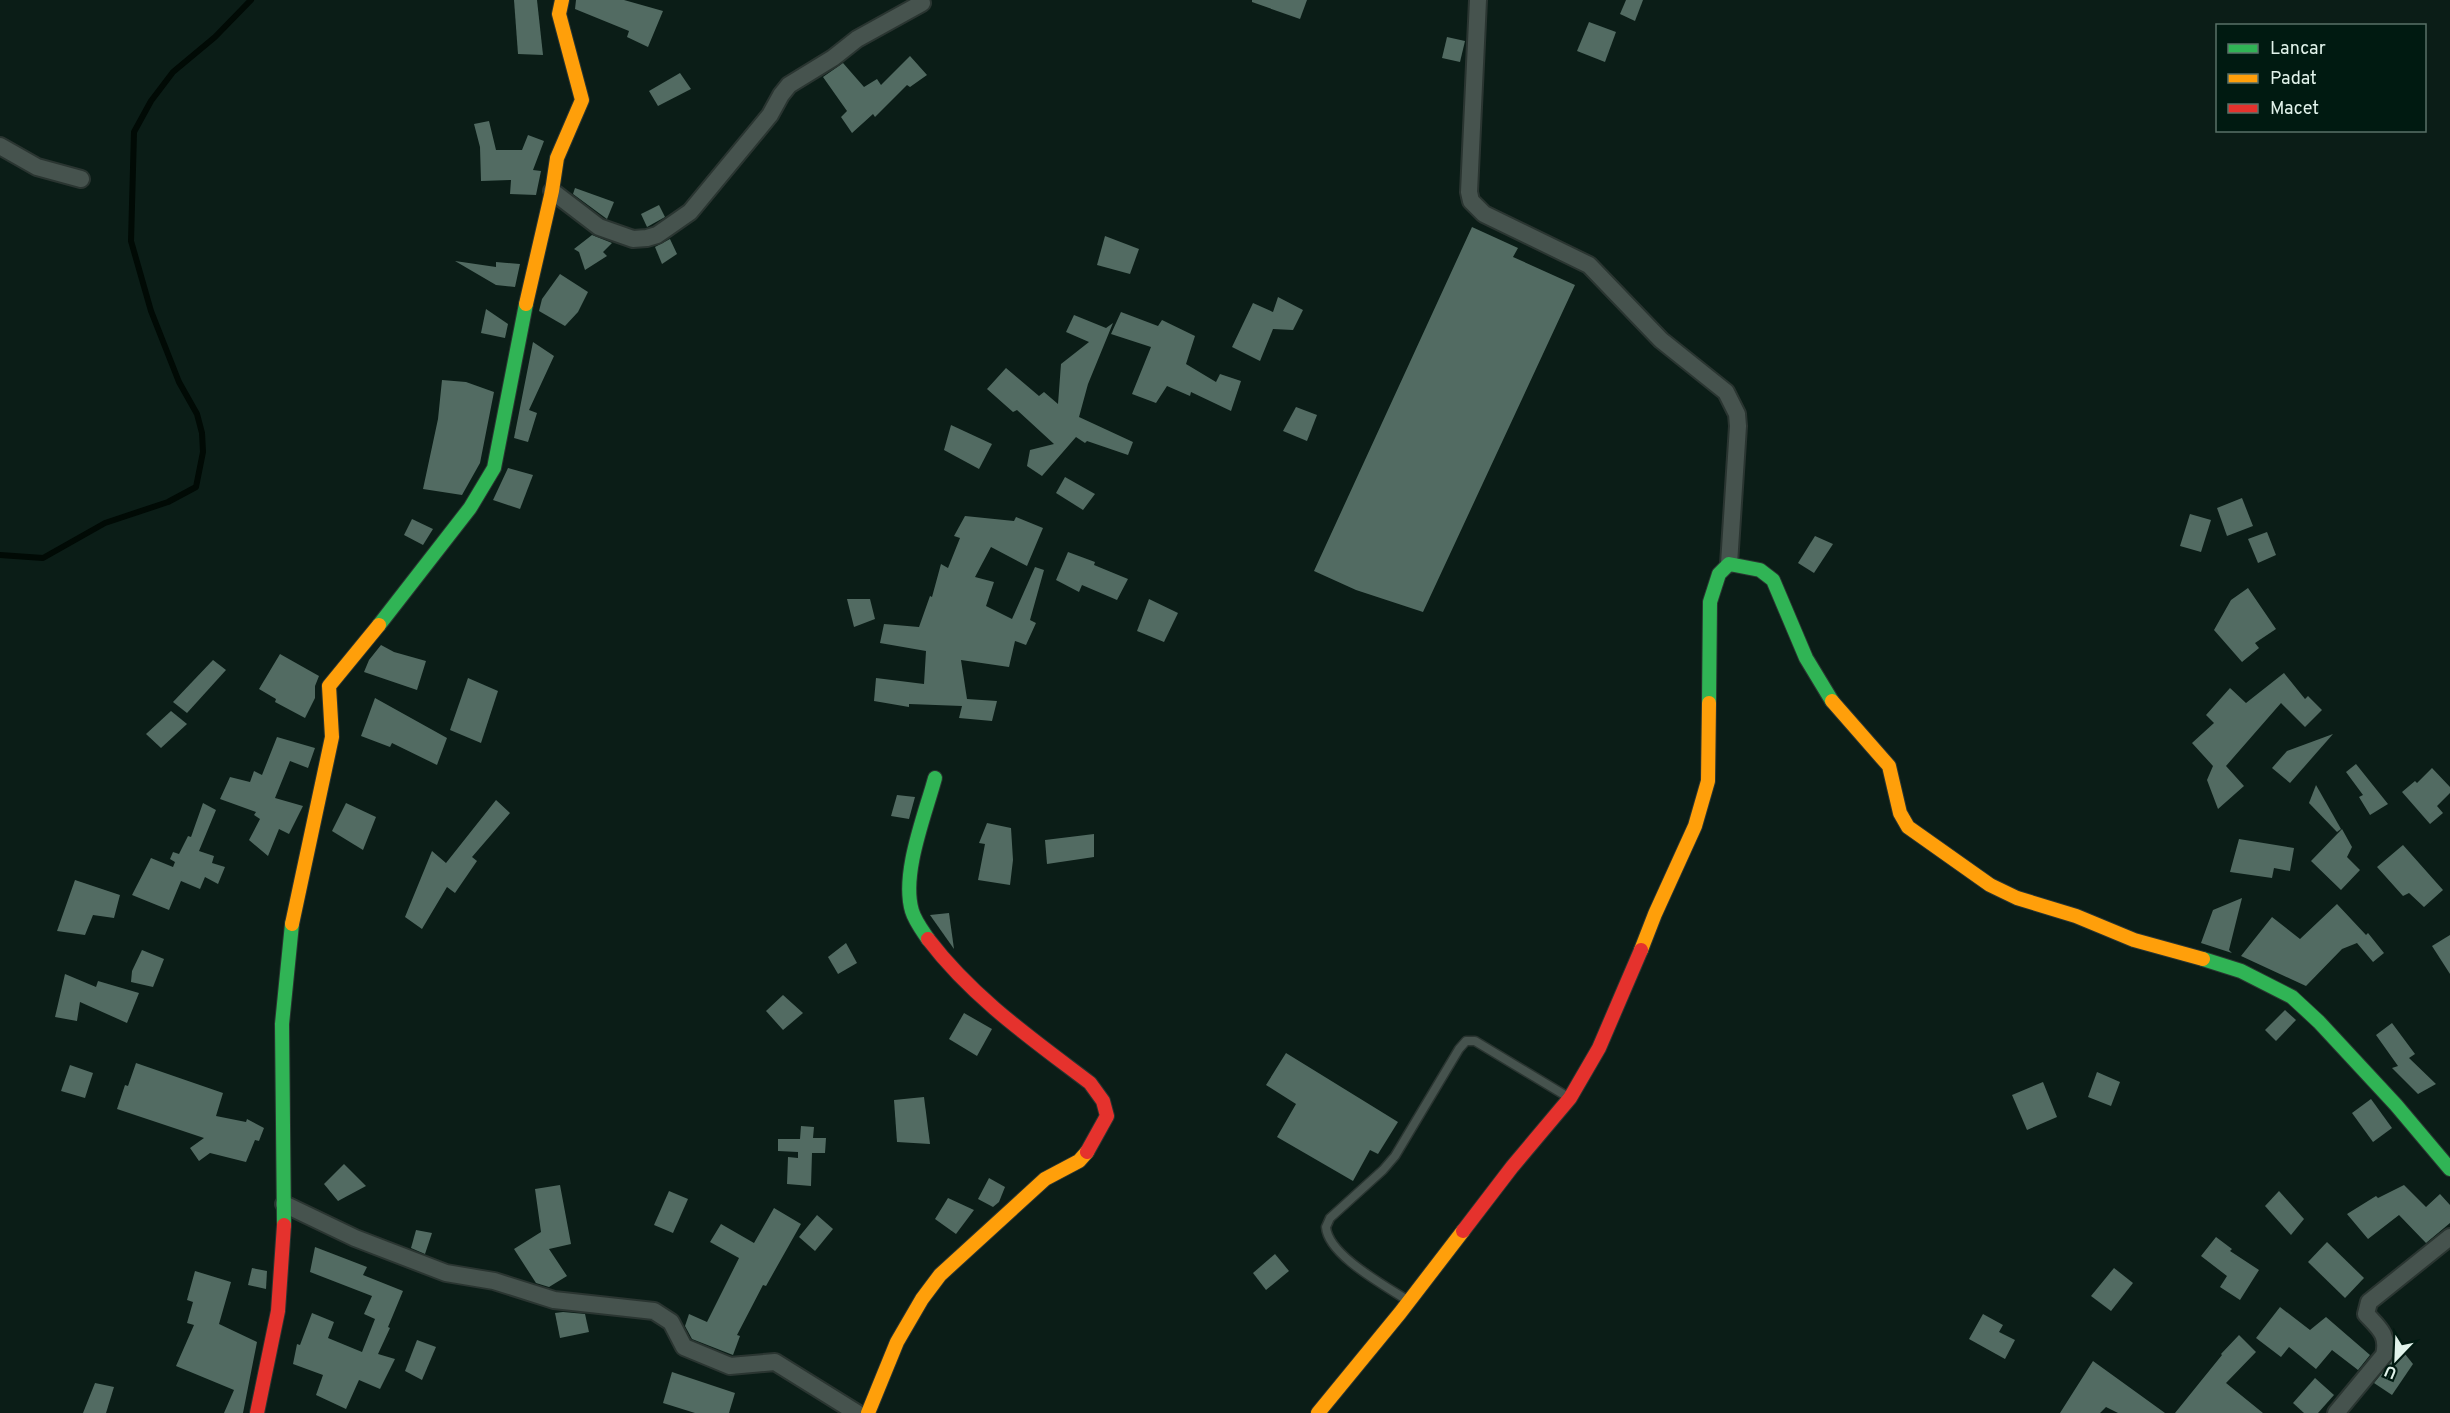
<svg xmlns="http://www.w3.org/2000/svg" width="2450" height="1413" font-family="Overpass,sans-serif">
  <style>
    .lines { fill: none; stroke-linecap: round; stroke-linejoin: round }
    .stream { stroke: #010a05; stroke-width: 6 }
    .building { fill: #526b62 }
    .lane-casing { stroke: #2a3531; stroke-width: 11 }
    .street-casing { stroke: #2a3531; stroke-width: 20 }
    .fast-casing { stroke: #2a3531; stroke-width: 16 }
    .slow-casing { stroke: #2a3531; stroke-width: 16 }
    .jam-casing { stroke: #2a3531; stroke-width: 16 }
    .lane { stroke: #46534e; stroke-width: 8 }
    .street { stroke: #46534e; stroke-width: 16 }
    .fast { stroke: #30b455; stroke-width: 14 }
    .slow { stroke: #ff9f0a; stroke-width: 14 }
    .jam { stroke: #e5322d; stroke-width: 14 }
  </style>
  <rect width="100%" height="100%" fill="#0b1d17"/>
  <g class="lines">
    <!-- stream -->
    <path class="stream" d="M0,555L43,558L105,523L168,502L196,487L203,452L202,433L197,414L179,382L151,311L131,241L134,132L151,101L173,72L215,37L251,0"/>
  </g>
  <!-- building -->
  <g class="building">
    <path d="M514,0H537L543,55L518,54Z"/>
    <path d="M576,0H624L663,11L648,47L627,37L629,31L575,9Z"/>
    <path d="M1252,0H1307L1300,19L1252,2Z"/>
    <path d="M1626,0H1643L1635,21L1620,14Z"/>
    <path d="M1589,22L1616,32L1605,62L1577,51Z"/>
    <path d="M1447,37L1465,41L1460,62L1442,58Z"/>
    <path d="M910,56L927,75L910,87L907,85L875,117L873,114L852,133L841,117L847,111L823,77L843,63L864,87L877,79L881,85Z"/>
    <path d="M680,73L691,89L658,106L649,91Z"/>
    <path d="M489,121L496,150H522L528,135L544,141L533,170L541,171L536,195L510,194L511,180L481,181L480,147L474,124Z"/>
    <path d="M575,188L614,202L607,219L573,194Z"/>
    <path d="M659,205L665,217L647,227L641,214Z"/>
    <path d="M1472,227L1518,248L1513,257L1575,285L1423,612L1356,590L1314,571Z"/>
    <path d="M592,235L612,243L603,252L607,256L585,270L579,252L574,249Z"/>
    <path d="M1105,236L1139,249L1130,274L1097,265Z"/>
    <path d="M670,239L677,254L662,264L655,247Z"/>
    <path d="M455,261L496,267V262L520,264L515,287L496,285Z"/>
    <path d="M560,274L588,292L578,312L565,326L539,311L542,299Z"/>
    <path d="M1278,297L1303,310L1293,330L1273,329L1260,361L1232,347L1253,303L1273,312Z"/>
    <path d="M486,309L508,324L505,338L481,333Z"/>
    <path d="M1121,312L1158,326L1162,320L1195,336L1186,364L1216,382L1220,374L1241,381L1231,411L1191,392L1190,396L1167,386L1156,403L1132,394L1151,347L1111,334Z"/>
    <path d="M1074,315L1106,328L1113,323L1088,384L1079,417L1133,442L1128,455L1087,441L1085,443L1076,437L1042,476L1027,466L1030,450L1054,444L1017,410L1013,412L987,389L1006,368L1039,396L1044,392L1058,404L1061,364L1089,342L1066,332Z"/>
    <path d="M533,342L554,356L529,410L537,413L528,442L514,438Z"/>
    <path d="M442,380L466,382L494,392L480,463L462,495L423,489L438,419Z"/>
    <path d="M1296,407L1317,415L1307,441L1283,431Z"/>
    <path d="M951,425L992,444L979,469L944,450Z"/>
    <path d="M508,468L533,475L520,509L493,500Z"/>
    <path d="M1065,477L1095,494L1083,510L1056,493Z"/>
    <path d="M2242,498L2253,526L2227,536L2217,508Z"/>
    <path d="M2190,514L2211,520L2201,552L2180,546Z"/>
    <path d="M965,516L1014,521L1016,517L1043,528L1027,566L991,547L975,577L994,582L986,606L1012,619L1035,567L1044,570L1030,620L1036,623L1026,645L1015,641L1009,667L961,660L967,699L997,701L992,721L959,718L962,706L909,704V707L874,701L876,678L924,684L926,651L880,643L884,624L919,627L930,596L932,597L941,564L948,568L960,538L954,536Z"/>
    <path d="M412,519L433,529L423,545L404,535Z"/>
    <path d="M2267,532L2276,555L2258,563L2248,539Z"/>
    <path d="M1815,536L1833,544L1814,573L1798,563Z"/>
    <path d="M1068,552L1095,562L1094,565L1128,579L1117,600L1082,585L1079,592L1056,580Z"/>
    <path d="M2248,588L2276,629L2255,643L2259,648L2242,662L2214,630L2231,600Z"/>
    <path d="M847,599H870L875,619L854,627Z"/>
    <path d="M1149,599L1178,613L1164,642L1137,631Z"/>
    <path d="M381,645L394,652L426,661L417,690L364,672L369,660Z"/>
    <path d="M280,654L319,676L315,686V698L305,718L275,702L276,699L259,689Z"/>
    <path d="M213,660L226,670L187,713L173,702Z"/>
    <path d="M2284,673L2305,699L2308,696L2322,710L2305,727L2281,703L2226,766L2244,786L2218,809L2207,780L2213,766L2192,743L2214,723L2206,715L2230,688L2246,703Z"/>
    <path d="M468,678L498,691L481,743L450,730Z"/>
    <path d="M375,698L447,738L437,765L392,743L390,747L361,736Z"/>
    <path d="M171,711L187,724L161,748L146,734Z"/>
    <path d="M2333,734L2290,783L2272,768L2287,751Z"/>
    <path d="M277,737L315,748L308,768L290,761L275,798L303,806L289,834L279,829L268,856L249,840L260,819L254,815L256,812L220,799L230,777L250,782L254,771L262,775Z"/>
    <path d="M2356,764L2388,804L2370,815L2359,797L2363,795L2346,772Z"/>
    <path d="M2432,768L2450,787V793L2437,806L2443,813L2430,824L2402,792L2415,781L2417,783Z"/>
    <path d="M2316,785L2341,829L2337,832L2309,803Z"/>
    <path d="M897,795L915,797L909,819L891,816Z"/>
    <path d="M496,800L510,813L472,857L477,861L455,893L447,887L422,929L405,917L432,851L446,863Z"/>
    <path d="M203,803L216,810L199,851L214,856L212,863L225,867L218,884L205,877L200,889L181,881L169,910L132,895L151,858L173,867L175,862L170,859L173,852L179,854L188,836L191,837Z"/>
    <path d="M346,803L376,817L363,850L332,831Z"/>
    <path d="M987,823L1011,828L1013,860L1010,885L978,880L985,844L979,843Z"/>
    <path d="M2342,829L2352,847L2347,857L2360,870L2341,890L2311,861Z"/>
    <path d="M1094,834V857L1047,864L1045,840Z"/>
    <path d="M2239,839L2294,848L2290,871L2274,868L2272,878L2230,872Z"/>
    <path d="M2403,845L2443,890L2424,907L2409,893L2403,896L2377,867Z"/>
    <path d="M75,880L120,895L114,918L93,915L85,935L57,931Z"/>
    <path d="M2242,898L2229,950L2232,953L2201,943L2213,910Z"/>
    <path d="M2337,904L2366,935L2368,933L2384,953L2373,962L2357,943L2342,949L2306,986L2241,956L2272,917L2300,939Z"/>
    <path d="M949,913L954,949L930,915Z"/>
    <path d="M2450,935V974L2432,946Z"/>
    <path d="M846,943L857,963L838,974L828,957Z"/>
    <path d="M142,950L164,959L153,987L131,982L132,971Z"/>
    <path d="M65,974L96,987L98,981L139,993L127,1023L80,1002L77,1021L55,1017Z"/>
    <path d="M783,995L803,1013L783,1030L766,1011Z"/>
    <path d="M2285,1010L2296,1020L2276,1041L2265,1030Z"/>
    <path d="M964,1013L992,1029L977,1056L949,1039Z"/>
    <path d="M2392,1023L2415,1054L2409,1058L2436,1084L2418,1094L2392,1068L2398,1066L2376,1035Z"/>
    <path d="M1286,1053L1398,1122L1378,1154L1370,1150L1353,1181L1277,1137L1296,1104L1266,1085Z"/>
    <path d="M136,1063L223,1093L216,1116L246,1122L247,1119L264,1128L259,1141L255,1140L246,1162L210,1153L199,1161L190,1148L204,1138L117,1109L125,1085L128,1086Z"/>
    <path d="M70,1065L93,1073L85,1098L61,1091Z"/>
    <path d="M2097,1072L2120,1082L2111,1106L2088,1097Z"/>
    <path d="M2043,1082L2057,1117L2027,1130L2012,1095Z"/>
    <path d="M924,1097L930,1144L897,1142L894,1100Z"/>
    <path d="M2371,1099L2392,1128L2373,1142L2352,1113Z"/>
    <path d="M801,1126L814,1127L813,1138H826L825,1153H812L811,1186L787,1184L788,1157L798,1158V1152L778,1151V1139H800Z"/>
    <path d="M344,1164L366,1186L338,1201L324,1184Z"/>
    <path d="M989,1178L1005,1187L999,1202L993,1207L978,1199Z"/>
    <path d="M560,1185L571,1244L549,1249L567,1276L549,1287L536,1283L514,1249L541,1232L535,1189Z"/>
    <path d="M2404,1185L2426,1207L2440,1194L2450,1205V1223L2426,1243L2399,1215L2368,1239L2347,1214L2376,1196L2378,1198Z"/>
    <path d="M669,1191L688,1199L673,1233L654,1225Z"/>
    <path d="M2279,1191L2304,1219L2291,1235L2265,1206Z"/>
    <path d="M948,1198L974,1210L956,1234L935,1219Z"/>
    <path d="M774,1208L801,1224L766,1286L763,1285L737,1335L740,1336L733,1355L692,1339L685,1326L689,1314L707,1322L739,1258L710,1242L721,1224L754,1243Z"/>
    <path d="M817,1215L833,1229L815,1251L799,1237Z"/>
    <path d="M416,1230L432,1233L425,1254L411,1248Z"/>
    <path d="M2216,1237L2232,1249L2230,1251L2259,1270L2240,1300L2220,1287L2227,1276L2201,1256Z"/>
    <path d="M2327,1242L2364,1278L2345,1298L2308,1262Z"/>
    <path d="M315,1247L367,1267L363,1275L403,1291L388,1327L390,1328L378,1354L395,1359L380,1389L359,1380L346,1409L316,1395L323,1375L293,1364L297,1344L300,1345L312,1313L334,1322L328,1338L362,1352L375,1319L364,1314L372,1296L310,1272Z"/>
    <path d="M1275,1254L1289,1271L1266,1290L1253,1273Z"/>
    <path d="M252,1268L267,1271L266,1289L248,1285Z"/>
    <path d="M2114,1268L2133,1283L2111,1311L2091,1296Z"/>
    <path d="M195,1271L231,1282L219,1324L257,1342L243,1413H224L234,1390L176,1366L194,1325L187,1323L193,1302L187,1300Z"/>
    <path d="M2280,1307L2310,1330L2326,1317L2370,1355L2358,1370L2332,1350L2316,1369L2289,1347L2281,1357L2256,1338Z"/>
    <path d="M563,1312L585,1314L589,1332L560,1338L555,1313Z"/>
    <path d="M1983,1314L2003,1325L1999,1332L2015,1340L2005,1359L1969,1339Z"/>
    <path d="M2239,1335L2256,1352L2226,1383L2263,1413H2175L2222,1355L2221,1354Z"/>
    <path d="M417,1340L436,1347L422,1380L405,1371Z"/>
    <path d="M2401,1349L2413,1364L2392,1395L2374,1383Z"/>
    <path d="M2093,1361L2165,1413H2118L2106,1407L2100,1413H2060Z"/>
    <path d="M672,1372L735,1393L729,1413H695L663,1403Z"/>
    <path d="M2315,1378L2334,1395L2318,1413H2304L2293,1403Z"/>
    <path d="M95,1383L114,1387L106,1413H83Z"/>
  </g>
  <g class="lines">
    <defs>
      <path id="lane" d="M1407,1300C1384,1285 1328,1255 1326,1227L1330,1218L1383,1170L1395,1156L1459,1049L1466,1041H1475L1568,1097"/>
      <g id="street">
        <path d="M1478,0L1469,192L1471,201L1484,214L1589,265L1661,340L1726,392L1737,414L1738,426L1729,564"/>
        <path d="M0,146L37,167L81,179"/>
        <path d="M552,191L599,227L633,239L647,238L657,235L690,212L770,115L781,95L789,85L833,58L857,39L922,3"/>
        <path d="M284,1204L355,1238L446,1273L494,1281L554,1300L654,1311L671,1322L684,1347L730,1366L775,1362L857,1413"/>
        <path d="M2336,1413L2384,1355C2389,1335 2379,1328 2366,1314L2369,1302L2450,1237"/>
      </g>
      <g id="fast">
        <path d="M379,625L470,508L494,468L526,304"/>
        <path d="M1709,703L1710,602L1719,574L1729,564L1760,570L1773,580L1806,658L1832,701"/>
        <path d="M928,939C922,930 915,921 912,911C901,874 925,815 935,778"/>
        <path d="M2203,959L2241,971L2292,997L2319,1022L2396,1105L2450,1169"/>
        <path d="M284,1225L282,1024L292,924"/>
      </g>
      <g id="slow">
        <path d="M526,304L552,191L557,158L582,100L559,14L562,0"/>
        <path d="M1832,701L1889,766L1900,813L1908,827L1990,885L2017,898L2076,916L2134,940L2203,959"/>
        <path d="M292,924L332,737L329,686L379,625"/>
        <path d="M1641,950L1655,914L1695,826L1708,781L1709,703"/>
        <path d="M868,1413L897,1342L922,1299L940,1275L1045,1179L1079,1161L1087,1152"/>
        <path d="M1318,1413L1400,1313L1463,1231"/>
      </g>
      <g id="jam">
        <path d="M928,939C973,998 1032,1039 1090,1083L1103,1101L1107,1116L1087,1152"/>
        <path d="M1463,1231L1512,1167L1570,1098L1599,1048L1641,950"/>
        <path d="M257,1413L278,1311L284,1225"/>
      </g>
    </defs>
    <!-- lane casing -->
    <use href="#lane" class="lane-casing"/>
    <!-- street casing -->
    <use href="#street" class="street-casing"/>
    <!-- fast casing -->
    <use href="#fast" class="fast-casing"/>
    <!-- slow casing -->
    <use href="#slow" class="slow-casing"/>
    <!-- jam casing -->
    <use href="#jam" class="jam-casing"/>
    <!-- lane -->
    <use href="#lane" class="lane"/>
    <!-- street -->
    <use href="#street" class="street"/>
    <!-- fast -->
    <use href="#fast" class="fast"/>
    <!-- slow -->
    <use href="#slow" class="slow"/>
    <!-- jam -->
    <use href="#jam" class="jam"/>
  </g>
  <!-- legend -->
  <rect x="2216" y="24" width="210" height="108" fill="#001a11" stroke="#5a7168" stroke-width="1.5"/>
  <rect x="2228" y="44" width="30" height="9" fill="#30b455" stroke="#5a7168" stroke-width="1.5"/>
  <text x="2270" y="54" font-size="18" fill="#e1f3eb">Lancar</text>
  <rect x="2228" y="74" width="30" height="9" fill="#ff9f0a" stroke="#5a7168" stroke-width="1.5"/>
  <text x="2270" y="84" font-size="18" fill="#e1f3eb">Padat</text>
  <rect x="2228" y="104" width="30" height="9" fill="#e5322d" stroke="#5a7168" stroke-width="1.5"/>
  <text x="2270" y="114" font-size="18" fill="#e1f3eb">Macet</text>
  <!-- north arrow -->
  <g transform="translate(2396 1359) rotate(203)" stroke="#001a11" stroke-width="4.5" paint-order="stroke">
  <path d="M0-4.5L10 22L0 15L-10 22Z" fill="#e1f3eb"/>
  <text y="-9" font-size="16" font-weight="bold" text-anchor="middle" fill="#e1f3eb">U</text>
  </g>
</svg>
